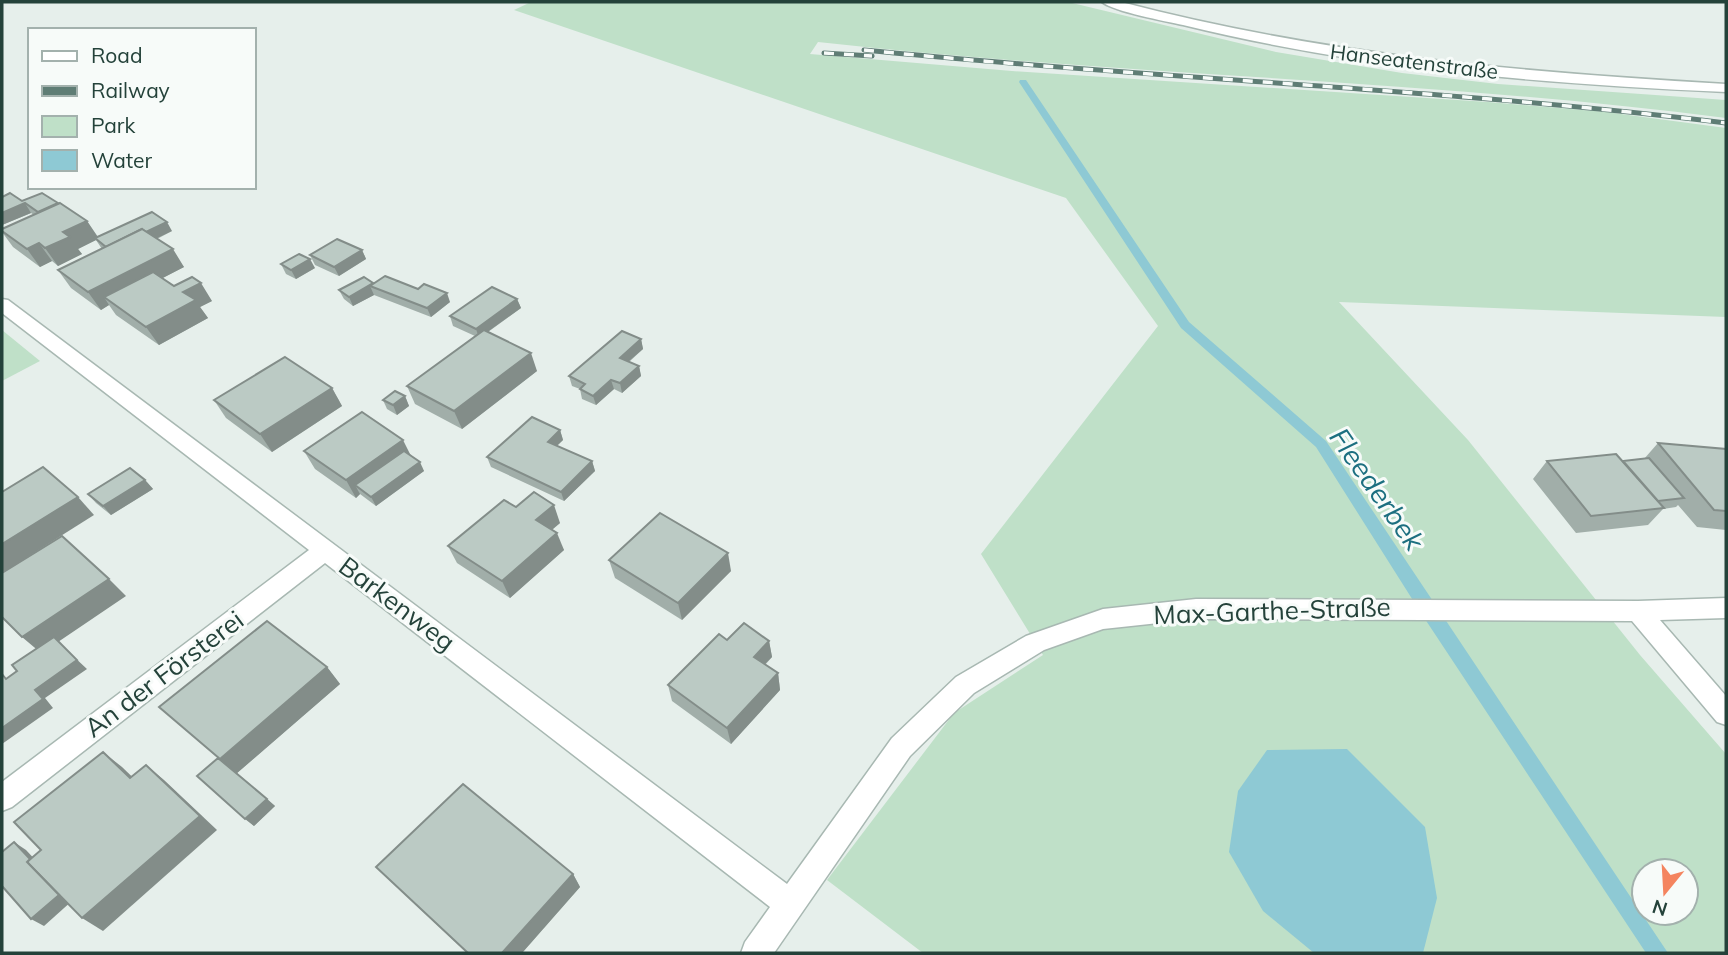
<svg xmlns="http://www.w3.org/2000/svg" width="1728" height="955" font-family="Mulish,sans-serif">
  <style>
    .green { fill: #bfe0c8; fill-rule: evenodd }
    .water { fill: #8ec9d4 }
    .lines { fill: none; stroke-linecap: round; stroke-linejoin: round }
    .stream { fill: #8ec9d4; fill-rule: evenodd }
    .minor-casing { stroke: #a8b8b2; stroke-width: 3 }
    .minor { fill: #fff; fill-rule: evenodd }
    .rail-casing { stroke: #5f7d75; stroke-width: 5 }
    .rail { stroke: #f7fbf9; stroke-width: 3.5; stroke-dasharray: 10; stroke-linecap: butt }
    .wall { fill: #a1aea9 }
    .shaded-wall { fill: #838d89 }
    .building { fill: #bbcac4; stroke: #838d89; stroke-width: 2 }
    .labels { text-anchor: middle; stroke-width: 6; stroke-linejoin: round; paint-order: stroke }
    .far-street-label { font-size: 21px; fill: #24423a; stroke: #f7fbf9 }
    .street-label { font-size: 26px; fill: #24423a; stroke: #f7fbf9 }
    .water-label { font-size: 28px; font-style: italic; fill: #1c6f80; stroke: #f7fbf9 }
  </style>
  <rect width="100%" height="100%" fill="#e6efeb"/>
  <!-- green -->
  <g class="green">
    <path d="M531,2H1068L1276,52L1402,73L1498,84L1726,100V118C1425,79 1120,76 818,42L810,54L1012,71L1488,102L1606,112L1726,128V317L1339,302L1468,440L1640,655L1726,754V953H923L827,880L954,713L1043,655L981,554L1158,326L1066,198L514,10ZM1644,871H1686V913H1644Z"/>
    <path d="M2,330L40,361L2,381Z"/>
  </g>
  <!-- water -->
  <path class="water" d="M1347,749L1425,827L1437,898L1423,953H1314L1263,911L1229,852L1238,791L1267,750Z"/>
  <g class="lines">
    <!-- stream -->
    <path class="stream" d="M1020,80H1026L1189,322L1326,441L1668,953H1646L1421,613L1316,447L1181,328L1019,82Z"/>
    <defs>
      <g id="minor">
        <path d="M1102,2H1121C1323,55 1518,72 1726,84V92C1544,84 1361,69 1183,25C1165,21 1115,12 1102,2Z"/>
        <path d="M2,299L8,300L787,884L892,738L956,677L1026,636L1103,609L1196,599L1638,601L1726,598V618L1660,620L1726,696V725L1717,722L1632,621L1196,619L1103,629L1044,650L974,693L910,756L774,953H741L745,942L770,907L325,563L12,807L2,811V782L309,550L2,313Z"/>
      </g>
    </defs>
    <!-- minor casing -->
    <use href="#minor" class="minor-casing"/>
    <!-- minor -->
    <use href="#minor" class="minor"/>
    <defs>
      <g id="rail">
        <path d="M864,50C1151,79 1440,88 1726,123"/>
        <path d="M824,53L872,56"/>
      </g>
    </defs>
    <!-- rail casing -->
    <use href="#rail" class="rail-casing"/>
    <!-- rail -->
    <use href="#rail" class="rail"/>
  </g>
  <!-- wall -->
  <g class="wall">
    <path d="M2,197L22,201L58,203L87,221L98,237L172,231L157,239L184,267L162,278L174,286L212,301L200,307L208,318L159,345L116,315L109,305L101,310L71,288L58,270L102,249L96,240L78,249L82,254L58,266L52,261L40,267L13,247L2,232V229L34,215L31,213L2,225Z"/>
    <path d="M362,250L366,259L339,276L315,265L310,255Z"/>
    <path d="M281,264L315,268L296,279L286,274Z"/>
    <path d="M374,284L450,302L431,317L374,295L353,306L344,299L339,290Z"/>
    <path d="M517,299L521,308L488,332L537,371L462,429L415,404L407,386L475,336L453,326L450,316Z"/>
    <path d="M641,339L643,349L629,362L639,366L641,376L622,393L614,389L596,405L582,399L580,389L572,386L569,376Z"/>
    <path d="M332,388L342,406L272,452L226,418L214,400Z"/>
    <path d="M405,396L409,406L397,415L387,409L383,400Z"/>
    <path d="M560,430L563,440L557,446L592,461L595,471L564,501L491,467L487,457Z"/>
    <path d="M1658,443L1726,449V530L1697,527L1678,505L1676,507L1663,509L1648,525L1576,533L1533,479L1547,461H1623L1644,459Z"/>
    <path d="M304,451L411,456L424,471L376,506L360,494L356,498L315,469Z"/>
    <path d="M145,480L153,489L111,515L96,503L88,494Z"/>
    <path d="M516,507L560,523L552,530L564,550L510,598L457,563L448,546Z"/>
    <path d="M609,560L731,571L682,620L615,578Z"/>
    <path d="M727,640L769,641L772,657L765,665L778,673L780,690L731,744L672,701L668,685Z"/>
    <path d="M327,667L340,684L237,773L275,806L254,826L197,776L218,758L159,707Z"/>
    <path d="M376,867L573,874L580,887L522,953H467Z"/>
  </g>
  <!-- shaded-wall -->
  <g class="shaded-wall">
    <path d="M25,203L31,213L2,225V213Z"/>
    <path d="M87,221L99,239L95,238L96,240L78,249L82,254L58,266L45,248L63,232Z"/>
    <path d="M167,222L172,231L115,258L109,249Z"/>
    <path d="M39,243L52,261L40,267L27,249Z"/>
    <path d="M173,249L184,267L113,304L104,297L109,305L101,310L88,292Z"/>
    <path d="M362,250L366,259L339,276L334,267Z"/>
    <path d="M310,259L315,268L296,279L291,270Z"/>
    <path d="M201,283L212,301L200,307L208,318L159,345L146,327L183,292Z"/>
    <path d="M373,283L370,286L374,295L353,306L349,297Z"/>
    <path d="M447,293L450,302L431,317L427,308Z"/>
    <path d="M517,299L521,308L479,338L476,329Z"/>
    <path d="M641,339L643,349L622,367L620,358Z"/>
    <path d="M531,353L537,371L462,429L454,411Z"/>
    <path d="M639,366L641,376L622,393L620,383Z"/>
    <path d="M611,380L614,389L596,405L593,396Z"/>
    <path d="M332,388L342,406L272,452L260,434Z"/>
    <path d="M405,396L409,406L397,415L393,405Z"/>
    <path d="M560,430L563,440L551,451L548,442Z"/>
    <path d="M403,440L412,458L355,485L360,494L356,498L346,480Z"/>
    <path d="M592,461L595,471L564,501L561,492Z"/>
    <path d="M420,462L424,471L376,506L371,497Z"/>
    <path d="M145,480L153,489L111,515L103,506Z"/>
    <path d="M78,497L94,515L2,573V544Z"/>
    <path d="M554,505L560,523L543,537L536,520Z"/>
    <path d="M557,533L564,550L510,598L502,581Z"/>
    <path d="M728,553L731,571L682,620L678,603Z"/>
    <path d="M109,579L126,596L58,642L87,669L45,698L53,708L2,744V728L41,653L22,637Z"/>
    <path d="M769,641L772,657L756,673L754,657Z"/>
    <path d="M327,667L340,684L236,774L220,759Z"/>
    <path d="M778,673L780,690L731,744L727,728Z"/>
    <path d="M103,752L122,767L149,793L130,778Z"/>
    <path d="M146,765L164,780L217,830L103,931L82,918Z"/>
    <path d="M267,799L275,806L254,826L245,819Z"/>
    <path d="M14,842L26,850L73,900L44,926L31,919Z"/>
    <path d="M573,874L580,887L522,953H502Z"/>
  </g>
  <!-- building -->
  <g class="building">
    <path d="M10,193L22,201L42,193L58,203L38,212L25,203L2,213V197Z"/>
    <path d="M60,203L87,221L63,232L70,237L45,248L39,243L27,249L2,231V229Z"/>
    <path d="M152,212L167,222L146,232L142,229L106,247L95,238Z"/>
    <path d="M142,229L173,249L88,292L58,270Z"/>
    <path d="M337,239L362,250L334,267L310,255Z"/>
    <path d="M299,254L310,259L291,270L281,264Z"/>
    <path d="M153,272L174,286L192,277L201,283L183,292L196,300L146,327L104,297Z"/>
    <path d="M385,276L418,289L424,284L447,293L427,308L370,286Z"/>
    <path d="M364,277L373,283L349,297L339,290Z"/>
    <path d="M492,287L517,299L476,329L450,316Z"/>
    <path d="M484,330L531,353L454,411L407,386Z"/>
    <path d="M622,331L641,339L620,358L639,366L620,383L611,380L593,396L580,389L585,384L569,376Z"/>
    <path d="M285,357L332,388L260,434L214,400Z"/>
    <path d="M395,391L405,396L393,405L383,400Z"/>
    <path d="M362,412L403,440L346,480L304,451Z"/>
    <path d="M532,417L560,430L548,442L592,461L561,492L487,457Z"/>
    <path d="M1658,443L1726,449V511L1714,510Z"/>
    <path d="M404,451L420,462L371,497L355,485Z"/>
    <path d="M1616,454L1664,508L1591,516L1547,461Z"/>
    <path d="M1649,458L1684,498L1658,501L1623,461Z"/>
    <path d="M43,467L78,497L2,544V492Z"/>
    <path d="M130,468L145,480L103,506L88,494Z"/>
    <path d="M534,492L554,505L536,520L557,533L502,581L448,546L504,500L516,507Z"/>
    <path d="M660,513L728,553L678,603L609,560Z"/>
    <path d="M62,536L109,579L22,637L2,617V573Z"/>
    <path d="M267,621L327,667L220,759L159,707Z"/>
    <path d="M744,623L769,641L754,657L778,673L727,728L668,685L719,634L727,640Z"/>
    <path d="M54,637L77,660L35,690L43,699L2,728V674L6,679L17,671L12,665Z"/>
    <path d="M103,752L130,778L146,765L200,816L82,918L27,862L41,850L14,822Z"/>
    <path d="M218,758L267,799L245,819L197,776Z"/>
    <path d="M463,784L573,874L502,953H468L376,867Z"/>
    <path d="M14,842L30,859L27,862L59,895L31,919L2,886V852Z"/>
  </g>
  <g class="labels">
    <!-- far-street labels -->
    <g class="far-street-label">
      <text transform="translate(1414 62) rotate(7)" y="7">Hanseatenstraße</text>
    </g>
    <!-- street labels -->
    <g class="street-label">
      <text transform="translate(397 604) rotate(37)" y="9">Barkenweg</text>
      <text transform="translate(1272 611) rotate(-2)" y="9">Max-Garthe-Straße</text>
      <text transform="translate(164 674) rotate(-37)" y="9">An der Försterei</text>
    </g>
    <!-- water labels -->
    <g class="water-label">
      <text transform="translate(1377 489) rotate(55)" y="10">Fleederbek</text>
    </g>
  </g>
  <!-- border -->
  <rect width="1728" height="955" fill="none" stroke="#24423a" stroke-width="7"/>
  <!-- legend -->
  <rect x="28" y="28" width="228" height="161" fill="#f7fbf9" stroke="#a3b1ad" stroke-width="2"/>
  <rect x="42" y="51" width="35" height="10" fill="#ffffff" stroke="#a3b1ad" stroke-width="2"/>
  <text x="91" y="63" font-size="21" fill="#24423a">Road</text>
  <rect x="42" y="86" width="35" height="10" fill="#5f7d75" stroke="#a3b1ad" stroke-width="2"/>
  <text x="91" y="98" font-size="21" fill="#24423a">Railway</text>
  <rect x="42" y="116" width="35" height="21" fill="#bfe0c8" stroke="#a3b1ad" stroke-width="2"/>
  <text x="91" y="133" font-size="21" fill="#24423a">Park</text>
  <rect x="42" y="150" width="35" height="21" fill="#8ec9d4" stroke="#a3b1ad" stroke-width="2"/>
  <text x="91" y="168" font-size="21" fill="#24423a">Water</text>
  <!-- north arrow -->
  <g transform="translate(1665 892) rotate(198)"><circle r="33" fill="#f7fbf9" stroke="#a3b1ad" stroke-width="2"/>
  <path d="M0-5L12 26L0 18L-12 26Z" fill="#f4845f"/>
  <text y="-10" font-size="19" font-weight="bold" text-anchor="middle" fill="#24423a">N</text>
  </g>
</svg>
